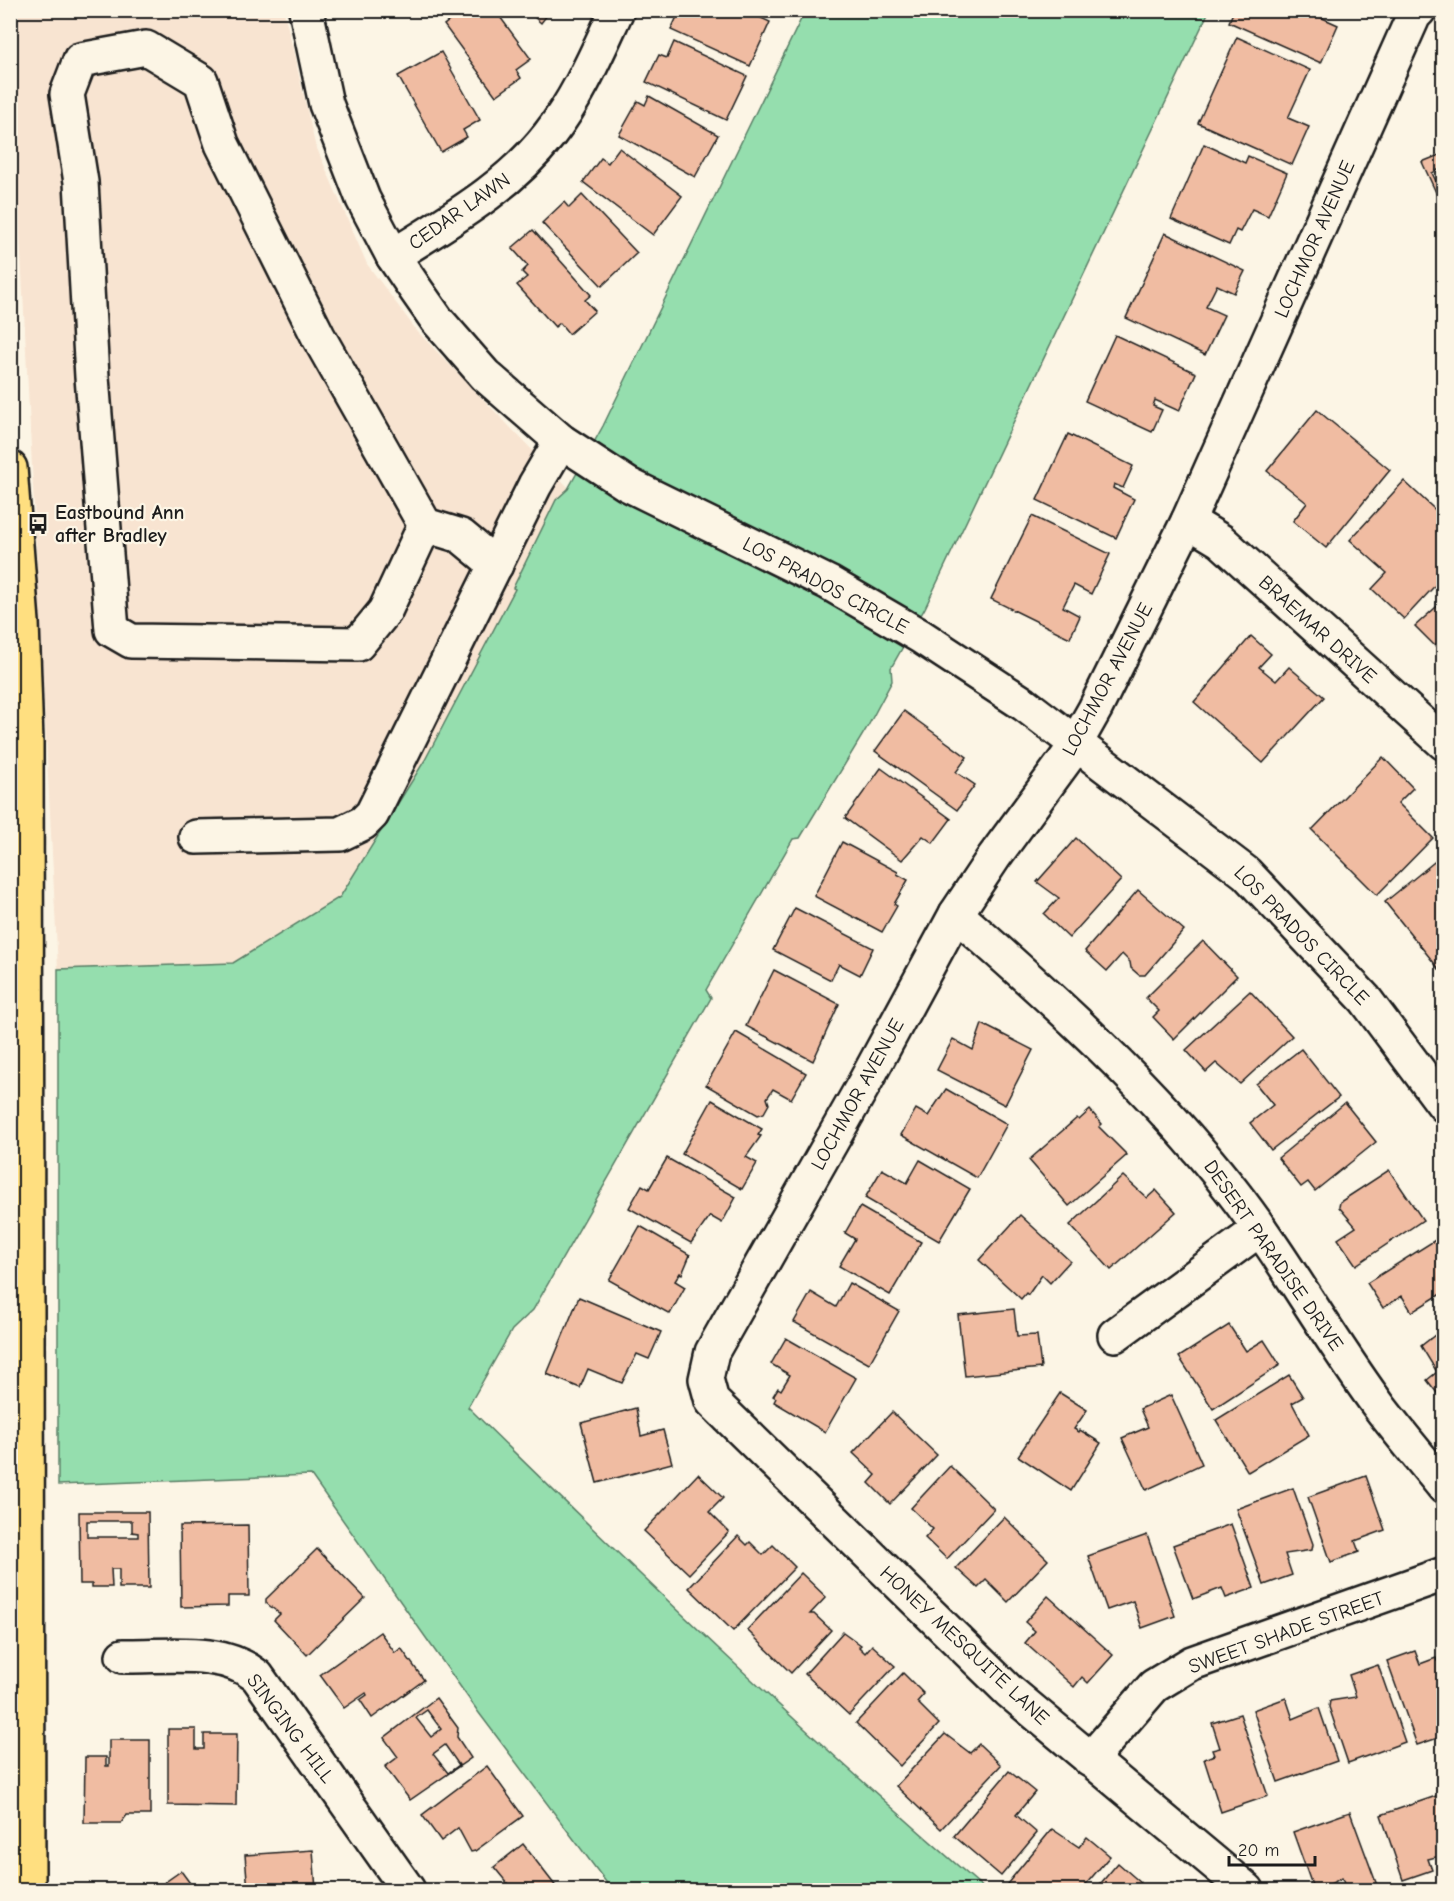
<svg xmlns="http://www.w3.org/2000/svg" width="1454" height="1901" font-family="'Comic Neue',sans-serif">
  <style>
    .built { fill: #f8e4d1 }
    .green { fill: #95deae; stroke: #587d65; stroke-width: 1.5 }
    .building { fill: #f0bca2; stroke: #1c1c1c; stroke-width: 1.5; fill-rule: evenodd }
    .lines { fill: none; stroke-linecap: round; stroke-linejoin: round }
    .minor-casing { stroke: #1c1c1c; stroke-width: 38 }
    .major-casing { stroke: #1c1c1c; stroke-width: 38 }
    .minor { stroke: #fcf5e5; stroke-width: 33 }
    .major { stroke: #ffdf80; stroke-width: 33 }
    .labels { text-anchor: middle; stroke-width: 4.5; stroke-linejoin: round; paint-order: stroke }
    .street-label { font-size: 20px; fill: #1c1c1c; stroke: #fcf5e5 }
    .poi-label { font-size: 20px; font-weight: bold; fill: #1c1c1c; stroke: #fcf5e5; text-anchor: start }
  </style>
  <rect width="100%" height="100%" fill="#fcf5e5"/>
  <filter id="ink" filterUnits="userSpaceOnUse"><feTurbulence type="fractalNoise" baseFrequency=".0167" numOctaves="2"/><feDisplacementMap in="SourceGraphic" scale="12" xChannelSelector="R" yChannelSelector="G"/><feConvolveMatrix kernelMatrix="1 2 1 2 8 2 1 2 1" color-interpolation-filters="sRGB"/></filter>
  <g filter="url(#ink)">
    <!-- built -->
    <path class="built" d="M60,10L284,11L315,144L367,264L417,331L569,488L425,760L340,897L233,963L58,969L11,61L10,15Z"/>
    <!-- green -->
    <path class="green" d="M805,11H1209L925,608L891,668L892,681L868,726L800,838L793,839L706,990L711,998L533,1310L512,1330L468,1407C637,1573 807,1736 986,1890H612L479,1713L311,1475L58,1485V969L233,963L340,897L425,760L515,589L513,588L556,500L568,489L603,426Z"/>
    <!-- building -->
    <g class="building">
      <path d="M463,10H495L531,59L516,70L521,78L496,96L444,25Z"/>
      <path d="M526,10H551L541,23Z"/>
      <path d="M680,10H697L704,13L705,10H744L770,22L750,66L671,30Z"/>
      <path d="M1234,10H1320L1318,16L1338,25L1321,63L1229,22Z"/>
      <path d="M1237,37L1310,70L1288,118L1309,127L1292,165L1198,123Z"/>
      <path d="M674,42L747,76L726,120L646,82L659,55L667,58Z"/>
      <path d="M441,52L480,120L463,130L467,137L441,152L398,76Z"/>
      <path d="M649,96L718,135L695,177L619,135L638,101L645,105Z"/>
      <path d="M1204,144L1245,163L1248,156L1287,173L1268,216L1252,209L1240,232L1236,230L1229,245L1171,219Z"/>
      <path d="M619,148L682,196L653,235L583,182L601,158L608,163Z"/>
      <path d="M1444,153V167L1432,173L1441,191L1444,190V210L1422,162Z"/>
      <path d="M582,195L637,253L602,286L542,223L564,202L569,208Z"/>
      <path d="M533,230L591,295L585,300L595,311L569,334L560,323L555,327L517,285L527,277L522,272L528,266L512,248Z"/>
      <path d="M1165,233L1245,271L1234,293L1217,285L1206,307L1224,315L1205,355L1126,318Z"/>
      <path d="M1115,335L1196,373L1179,411L1155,400L1153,406L1162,410L1152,432L1085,401Z"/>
      <path d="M1317,410L1390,470L1326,548L1293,521L1307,503L1267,471Z"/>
      <path d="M1068,434L1133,466L1123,488L1114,484L1113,488L1134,499L1116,538L1037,500Z"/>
      <path d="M1404,481L1444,518V576L1404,619L1372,589L1387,573L1350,540Z"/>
      <path d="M1032,516L1110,554L1091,594L1074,585L1063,607L1080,616L1070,638L991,599Z"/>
      <path d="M1444,600V635L1435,646L1415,626Z"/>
      <path d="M1251,636L1271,654L1259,667L1276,681L1289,667L1324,697L1263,763L1194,702Z"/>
      <path d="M904,711L967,757L956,772L975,785L957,810L875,751Z"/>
      <path d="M1383,757L1413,788L1398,803L1433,838L1377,895L1312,830Z"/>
      <path d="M881,768L951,819L933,843L923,836L902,860L845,818Z"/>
      <path d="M1076,838L1121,880L1069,938L1044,914L1059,898L1037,882Z"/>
      <path d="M842,842L898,872L897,874L908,880L894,904L897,906L882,932L814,896Z"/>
      <path d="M1444,854V974H1443L1385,902Z"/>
      <path d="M1138,890L1184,930L1145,975H1139L1131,968L1130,962L1122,954L1107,971L1085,951Z"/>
      <path d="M795,908L873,948L860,975L839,964L831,980L773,950Z"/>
      <path d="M1203,941L1237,976L1174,1039L1153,1017L1159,1011L1146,998Z"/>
      <path d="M774,970L839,1004L813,1061L746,1026Z"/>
      <path d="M1250,991L1292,1036L1240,1084L1216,1063L1206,1072L1186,1050Z"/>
      <path d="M982,1024L1033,1050L1005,1105L937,1070L953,1039L973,1050Z"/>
      <path d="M736,1032L806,1073L791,1099L773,1089L767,1098L769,1104L764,1113L758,1115L706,1085Z"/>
      <path d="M1301,1049L1339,1097L1271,1150L1250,1123L1273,1105L1256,1084Z"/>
      <path d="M946,1089L1007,1124L977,1178L901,1135L916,1109L928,1116Z"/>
      <path d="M712,1100L762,1129L758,1135L761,1136L746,1157L757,1163L742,1189L682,1154Z"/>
      <path d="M1345,1103L1376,1142L1315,1191L1308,1182L1301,1187L1278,1158Z"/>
      <path d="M1090,1110L1102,1124L1099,1127L1127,1155L1069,1206L1029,1160L1077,1118L1079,1120Z"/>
      <path d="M667,1158L736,1197L722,1223L710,1216L691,1243L629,1208L642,1185L649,1189Z"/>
      <path d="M920,1160L970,1189L939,1241L865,1198L882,1169L907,1183Z"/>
      <path d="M1389,1170L1423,1220L1356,1265L1338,1239L1356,1227L1339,1207L1340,1202Z"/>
      <path d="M1123,1176L1147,1198L1156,1190L1176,1212L1111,1270L1070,1225Z"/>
      <path d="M860,1207L921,1242L890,1295L839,1266L855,1239L845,1233Z"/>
      <path d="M1020,1215L1070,1261L1050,1283L1042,1275L1028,1295L1026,1293L1021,1299L979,1260Z"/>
      <path d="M640,1226L690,1255L682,1274L680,1273L675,1281L685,1287L670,1314L609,1280Z"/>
      <path d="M1440,1237L1444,1243V1292L1412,1312L1402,1296L1383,1308L1367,1283Z"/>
      <path d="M849,1283L899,1311L869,1364L794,1322L811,1292L836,1307Z"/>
      <path d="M579,1297L661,1332L649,1359L637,1354L622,1383L588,1369L580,1388L547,1374Z"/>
      <path d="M1014,1309L1017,1336L1037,1335L1041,1368L965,1376L958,1315Z"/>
      <path d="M1229,1325L1246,1351L1264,1340L1280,1365L1213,1409L1179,1357Z"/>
      <path d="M1444,1328V1402L1427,1380L1437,1372L1421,1346Z"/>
      <path d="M786,1338L856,1378L825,1432L774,1402L776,1398L773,1396L778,1388L781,1390L790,1375L771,1364Z"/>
      <path d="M1289,1375L1303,1397L1292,1403L1309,1435L1248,1472L1216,1420Z"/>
      <path d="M1060,1393L1087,1410L1074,1429L1079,1432L1080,1430L1101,1443L1071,1491L1018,1456Z"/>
      <path d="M1171,1395L1202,1464L1146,1490L1122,1438L1148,1427L1140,1409Z"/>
      <path d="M636,1408L641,1436L663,1430L672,1463L597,1483L581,1423Z"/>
      <path d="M892,1412L937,1455L890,1504L869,1483L876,1475L853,1453Z"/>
      <path d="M950,1466L994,1509L947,1559L925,1538L933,1529L911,1508Z"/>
      <path d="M698,1474L723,1498L709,1512L729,1532L689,1574L644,1531Z"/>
      <path d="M1366,1476L1385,1530L1355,1541L1359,1552L1331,1562L1308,1497Z"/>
      <path d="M1293,1488L1313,1544L1312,1550L1285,1554L1292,1575L1264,1585L1236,1509Z"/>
      <path d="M79,1512H148L149,1588H119V1569H111L112,1587H92V1584H80ZM87,1521H132V1532L138,1533V1537H87Z"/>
      <path d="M1004,1517L1048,1560L1008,1602L986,1580L978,1588L956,1568Z"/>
      <path d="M1231,1524L1254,1588L1226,1598L1222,1588L1193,1599L1173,1545Z"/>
      <path d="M248,1525L249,1596H228V1606L181,1607L180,1526Z"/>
      <path d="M1147,1535L1175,1616L1142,1628L1133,1601L1107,1610L1088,1556Z"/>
      <path d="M738,1536L747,1545L750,1542L763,1555L773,1545L795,1567L733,1631L689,1588Z"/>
      <path d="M317,1549L365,1598L307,1655L274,1620L280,1614L266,1603V1599Z"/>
      <path d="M801,1573L826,1597L810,1614H814L831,1630L791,1673L747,1630Z"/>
      <path d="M1048,1596L1113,1655L1088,1683L1082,1677L1074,1687L1025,1643L1035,1631L1025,1622Z"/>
      <path d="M380,1632L395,1653L401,1648L424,1680L372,1718L360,1700L367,1695L366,1693L344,1708L320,1675Z"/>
      <path d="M843,1632L861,1645L859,1647L865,1653L872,1645L895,1666L849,1715L805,1674Z"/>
      <path d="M1415,1651L1420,1664L1436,1658L1437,1661L1444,1659V1736L1417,1745L1387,1661Z"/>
      <path d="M1378,1665L1405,1742L1348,1763L1329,1707L1330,1701L1356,1697L1349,1675Z"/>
      <path d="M903,1673L924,1694L917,1702L939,1724L900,1766L856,1723Z"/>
      <path d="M436,1698L458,1728L457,1737L471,1758L410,1800L385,1767L398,1757L384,1738ZM427,1710L441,1729L431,1737L416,1718ZM445,1745L459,1765L448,1773L433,1754Z"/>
      <path d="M1286,1698L1293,1719L1319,1708L1337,1761L1278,1782L1253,1710Z"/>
      <path d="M1240,1714L1268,1796L1221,1812L1204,1759L1214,1755L1212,1750L1220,1748L1212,1723Z"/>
      <path d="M168,1729H196V1749H204V1734H237L236,1806L168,1805Z"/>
      <path d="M945,1734L970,1753L979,1744L1001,1765L941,1829L896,1786Z"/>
      <path d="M109,1740H150V1815H127L121,1823H84L85,1757H106V1766H109Z"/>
      <path d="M487,1766L523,1816L475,1851L471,1852L458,1828L441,1841L422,1815Z"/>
      <path d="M1009,1771L1035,1792L1016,1815L1037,1833L1001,1876L954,1836Z"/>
      <path d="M1439,1795L1444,1807V1855L1428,1859L1432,1870L1403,1880L1381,1815Z"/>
      <path d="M1350,1812L1378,1888L1346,1890L1342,1878L1318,1890L1313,1888L1293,1832Z"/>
      <path d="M1052,1829L1079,1847L1087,1837L1110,1856L1081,1890H1015L1007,1884Z"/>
      <path d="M523,1844L557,1888L555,1890H500L508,1884L494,1867Z"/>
      <path d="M313,1850L316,1890H248L245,1855Z"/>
      <path d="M1118,1863L1141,1883L1135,1890H1095Z"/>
      <path d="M181,1871L195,1890H154Z"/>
    </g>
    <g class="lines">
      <defs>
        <g id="minor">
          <path d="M306,10L326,104L363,199L393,256L416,290L437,320L485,375L561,441L627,484L829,583L920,636L1024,704L1246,873L1365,999L1444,1105"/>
          <path d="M393,256C448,221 508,188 549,135C578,98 597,53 617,10"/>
          <path d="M1188,521L1221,541L1444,743"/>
          <path d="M425,525L385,611L358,644L131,641L112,630L92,377L81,182L67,94L80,60L146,48L201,81L222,144L318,336L425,525L461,536L496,565"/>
          <path d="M196,837L340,834L363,823L372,814L535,485L561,441"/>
          <path d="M956,914C1054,1000 1151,1087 1232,1191C1286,1260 1328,1338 1381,1409C1401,1435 1423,1461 1444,1487"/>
          <path d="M1115,1335L1260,1229"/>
          <path d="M123,1656C166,1657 221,1647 257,1676L408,1890"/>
          <path d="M1090,1760L1154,1686L1192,1663L1444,1574"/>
          <path d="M1247,1890L1009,1691L712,1401L706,1379L712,1352L864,1084L956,914L994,857L1069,755L1095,709L1188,521L1414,15L1419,10"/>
        </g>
        <path id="major" d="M10,468L22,622L26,742L28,1890"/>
      </defs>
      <!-- minor casing -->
      <use href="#minor" class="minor-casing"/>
      <!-- major casing -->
      <use href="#major" class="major-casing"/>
      <!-- minor -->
      <use href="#minor" class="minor"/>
      <!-- major -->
      <use href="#major" class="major"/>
    </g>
  </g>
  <!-- icons -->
  <defs>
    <symbol id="bus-bare" viewBox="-9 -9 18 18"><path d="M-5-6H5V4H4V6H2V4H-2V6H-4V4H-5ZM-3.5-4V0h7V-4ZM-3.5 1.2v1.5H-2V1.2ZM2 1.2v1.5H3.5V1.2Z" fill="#1c1c1c" stroke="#fcf5e5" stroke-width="2.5" paint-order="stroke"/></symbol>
  </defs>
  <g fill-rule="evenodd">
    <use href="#bus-bare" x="23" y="509" width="30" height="30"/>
  </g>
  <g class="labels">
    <!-- street labels -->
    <g class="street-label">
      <text transform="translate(459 211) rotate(-35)" y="7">CEDAR LAWN</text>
      <text transform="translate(1314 239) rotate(-66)" y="7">LOCHMOR AVENUE</text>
      <text transform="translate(826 585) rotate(28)" y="7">LOS PRADOS CIRCLE</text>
      <text transform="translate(1318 629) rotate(42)" y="7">BRAEMAR DRIVE</text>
      <text transform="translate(1107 679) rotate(-62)" y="7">LOCHMOR AVENUE</text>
      <text transform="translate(1302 935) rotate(46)" y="7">LOS PRADOS CIRCLE</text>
      <text transform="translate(857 1094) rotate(-61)" y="7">LOCHMOR AVENUE</text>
      <text transform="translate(1274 1255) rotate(55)" y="7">DESERT PARADISE DRIVE</text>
      <text transform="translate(1286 1632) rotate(-20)" y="7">SWEET SHADE STREET</text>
      <text transform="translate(965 1645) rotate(43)" y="7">HONEY MESQUITE LANE</text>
      <text transform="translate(291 1728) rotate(53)" y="7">SINGING HILL</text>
    </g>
    <!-- poi labels -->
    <g class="poi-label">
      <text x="55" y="519">Eastbound Ann<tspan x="55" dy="23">after Bradley</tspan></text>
    </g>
  </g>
  <!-- margin -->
  <rect width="1454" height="1901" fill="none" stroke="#fcf5e5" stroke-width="36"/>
  <rect x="18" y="18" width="1418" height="1865" fill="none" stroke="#1c1c1c" stroke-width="2" filter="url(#ink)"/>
  <!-- scale -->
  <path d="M1229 1856v9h86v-9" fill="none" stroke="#1c1c1c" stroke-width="3"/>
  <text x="1238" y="1856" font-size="18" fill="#1c1c1c" stroke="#fcf5e5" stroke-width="4.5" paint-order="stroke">20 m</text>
</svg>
